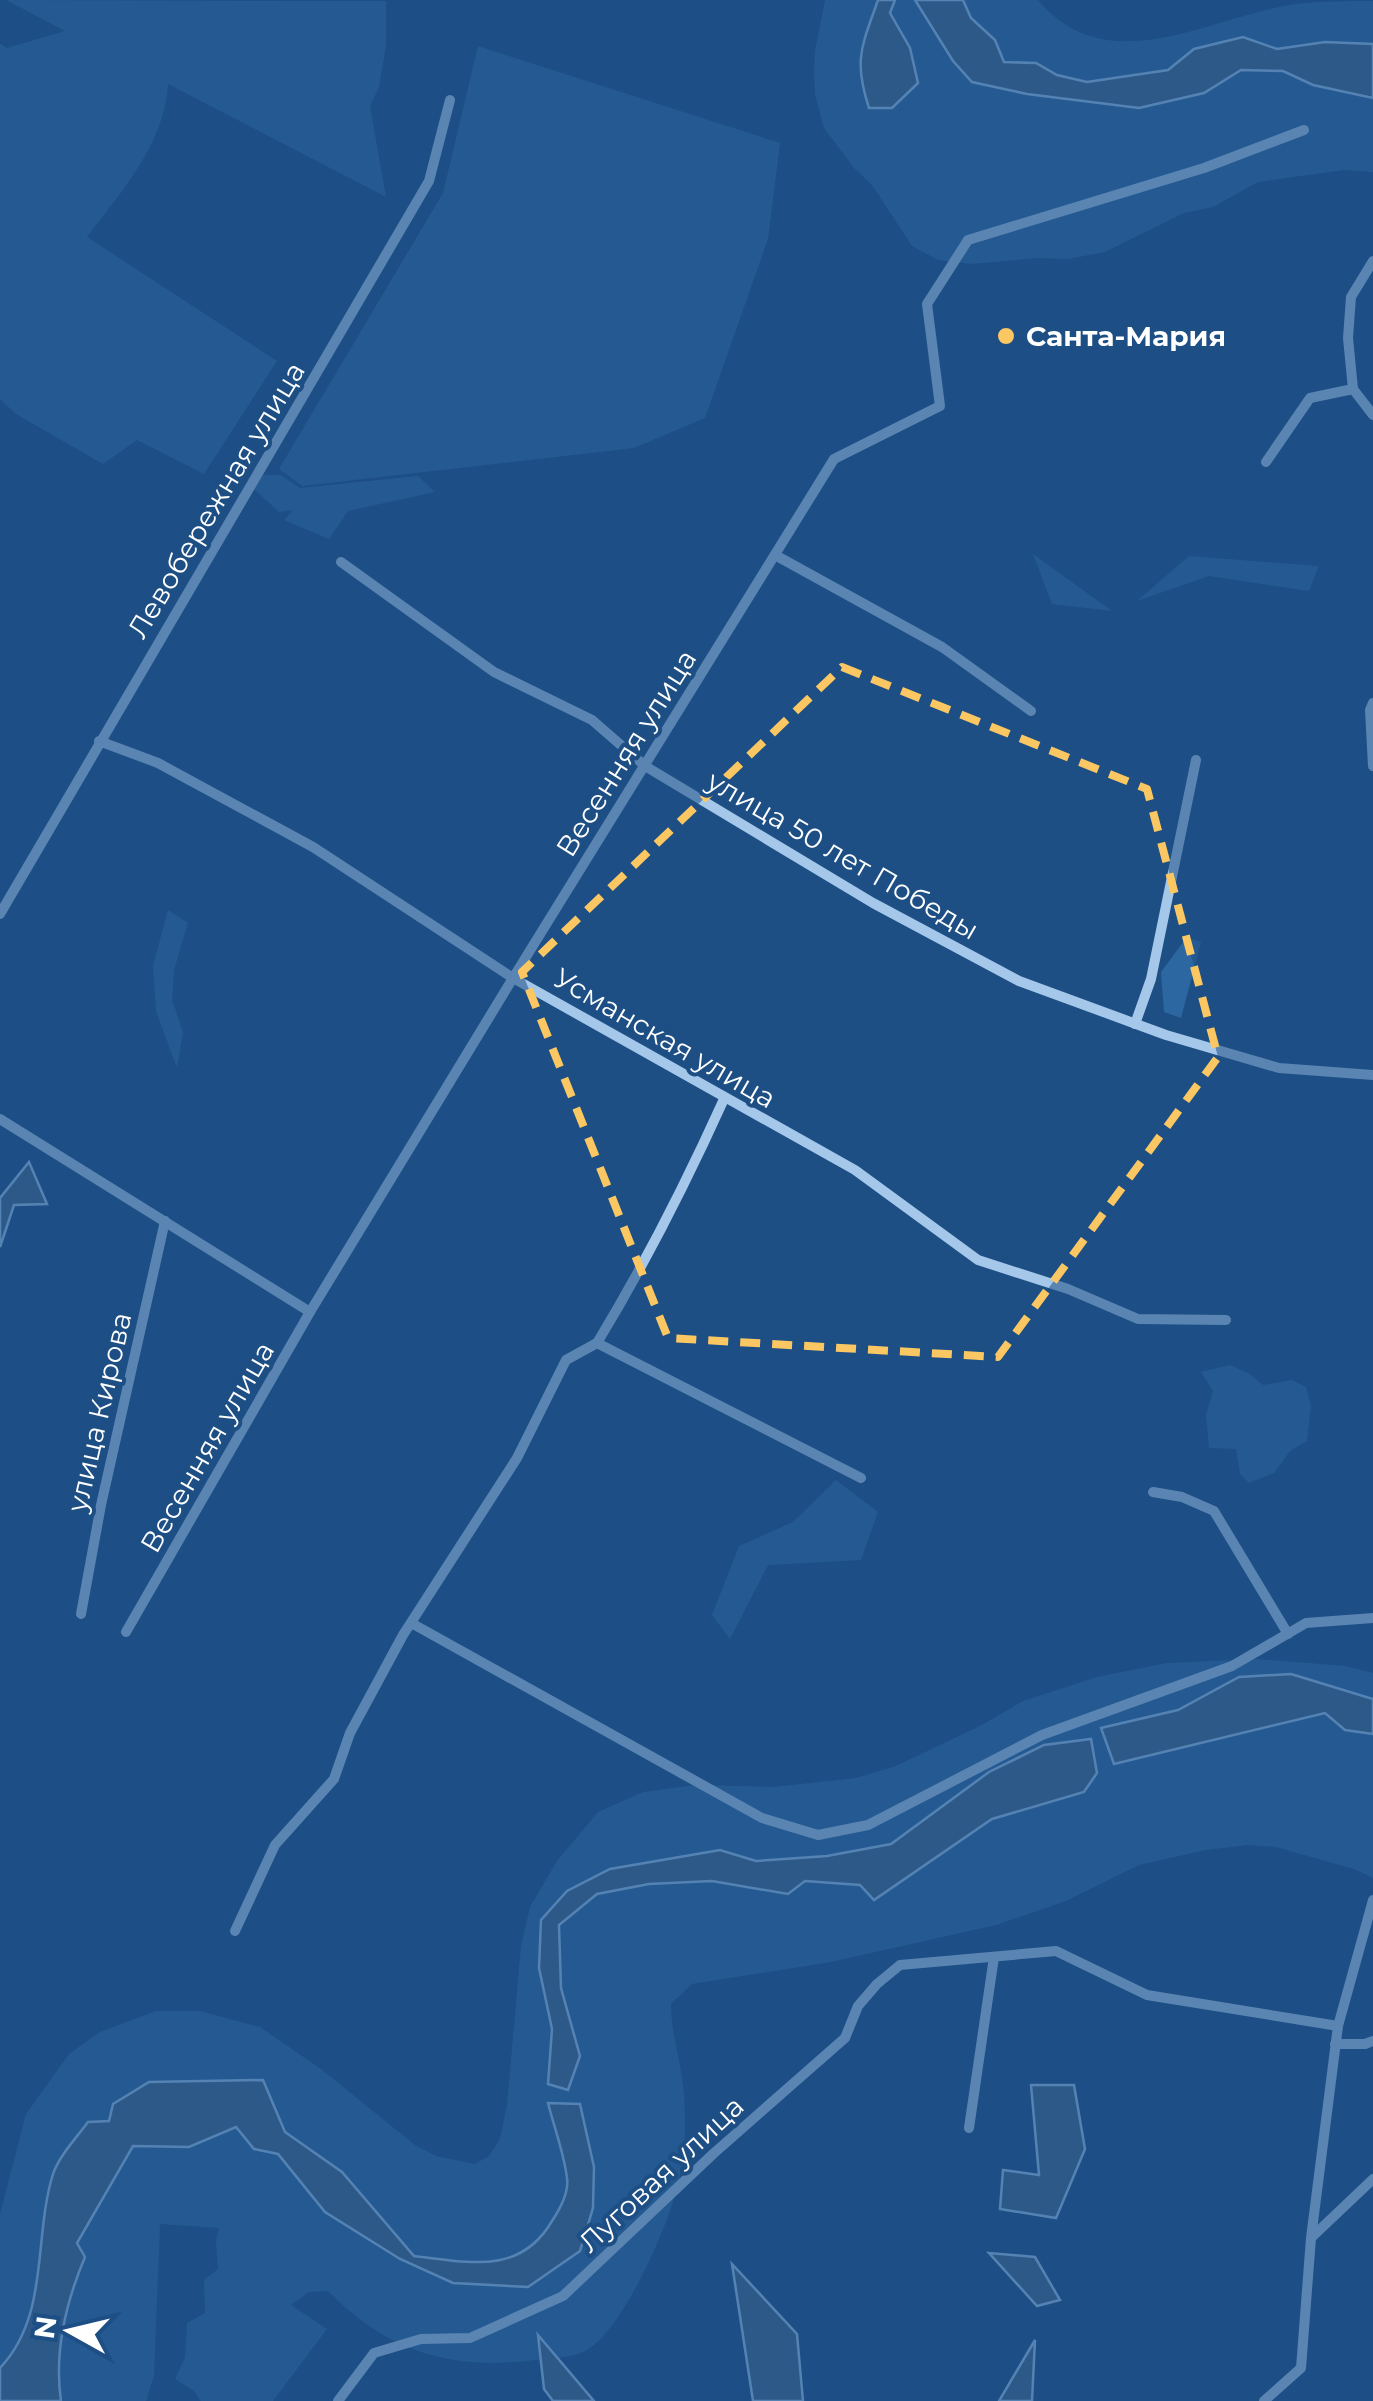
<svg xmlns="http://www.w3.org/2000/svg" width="1373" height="2401" font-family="Montserrat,sans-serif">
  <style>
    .green { fill: #2d67a2 }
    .water { fill: #42678e; stroke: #97c3ec; stroke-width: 2.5 }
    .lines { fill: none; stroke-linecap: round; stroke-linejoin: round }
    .street { stroke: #a4c7ea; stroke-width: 10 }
    .marked { fill: none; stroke: #fac762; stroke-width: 8; stroke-dasharray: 20 12; stroke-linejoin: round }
    .poi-dot { fill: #fac762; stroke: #1d4f85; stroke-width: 4 }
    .labels { text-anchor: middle; stroke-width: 8; stroke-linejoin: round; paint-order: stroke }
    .poi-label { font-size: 28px; font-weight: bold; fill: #fff; stroke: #1d4f85; text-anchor: start }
    .street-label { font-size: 28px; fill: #fff; stroke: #1d4f85 }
  </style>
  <rect width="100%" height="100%" fill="#1d4f85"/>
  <!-- green -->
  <g class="green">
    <path d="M6,0L386,1V46L379,87L370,106L386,197L168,84C165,143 122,191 87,237L277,361L204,474L137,440L103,464L16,414L0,399V44L7,48L65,31Z"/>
    <path d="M825,0H1038C1109,84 1210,16 1296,4C1322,1 1348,1 1373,1V172L1344,170L1258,182L1213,207L1184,213L1105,252L1068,259L1038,258L972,264L938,260L912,246L872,185L854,168L824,128L815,95L814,72L815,51Z"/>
    <path d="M478,46L780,143L768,239L705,418L634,448L302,486L279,469L443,193Z"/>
    <path d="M263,475H281L300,488L418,476L435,492L348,511L329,539L284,520L293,510L279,512L254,489Z"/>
    <path d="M1033,554L1112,611L1052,604Z"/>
    <path d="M1189,556L1319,566L1309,591L1209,576L1137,601Z"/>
    <path d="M168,910L188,923L174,970L172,1000L183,1032L177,1068L156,1011L153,966Z"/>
    <path d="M1187,937L1201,942L1181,1018L1164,1012L1161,972Z"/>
    <path d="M1230,1365L1248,1373L1263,1385L1292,1380L1306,1387L1311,1406L1307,1441L1290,1451L1274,1473L1249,1483L1240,1474L1236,1449L1209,1448L1206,1415L1213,1391L1201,1372Z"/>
    <path d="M836,1480L878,1512L861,1560L768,1565L730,1639L712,1615L739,1546L793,1522Z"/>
    <path d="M1257,1659L1346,1666L1373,1673V1878L1354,1869L1276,1847L1248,1845L1206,1850L1139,1865L1066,1901L996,1925L831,1962L692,1984L671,2004C671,2028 677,2048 681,2072C687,2107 687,2150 678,2185C668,2226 624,2328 587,2350C573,2358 552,2358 535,2360C450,2370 389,2353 328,2291L309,2292L291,2305L327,2329L273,2401H201L194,2391L175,2379L185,2358L187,2323L205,2313L204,2280L218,2269L216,2241L219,2228L160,2224L154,2376L146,2401H0V2214L26,2114L69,2054L100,2032L156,2011H200L260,2027L321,2069L415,2145L436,2156L475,2164L489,2156L500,2139L507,2105L521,1946L530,1907L557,1861L598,1812L643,1792L695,1785L774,1787L856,1778L896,1766L982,1725L1023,1701L1097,1677L1167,1663Z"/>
  </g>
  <!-- water -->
  <g class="water">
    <path d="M878,0H895L890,13L910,48L918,83L892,108H869C853,59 862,46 878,0Z"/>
    <path d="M915,0H963L971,18L995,40L1004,62L1036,63L1057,75L1087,82L1168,70L1194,49L1243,37L1277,49L1325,42L1373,44V98L1313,85L1283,71L1241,70L1204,93L1139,108L1027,94L972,82L953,61Z"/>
    <path d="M29,1162L47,1204L14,1205L0,1247V1198Z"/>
    <path d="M1291,1674L1373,1699V1734L1345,1730L1325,1713L1114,1764L1101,1728L1178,1710L1239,1677Z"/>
    <path d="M1091,1739L1097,1773L1084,1792L992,1819L874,1900L860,1885L805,1881L788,1894L712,1881L649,1884L597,1894L559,1925L561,1988L580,2056L568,2090L548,2084L552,2029L539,1968L541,1920L567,1891L610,1869L720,1850L756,1861L827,1856L891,1844L989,1772L1044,1745Z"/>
    <path d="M263,2080L285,2132L342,2172L414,2256C468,2262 520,2276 552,2221C560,2209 569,2192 567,2178C564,2153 554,2127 548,2103L580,2104L594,2167L593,2208L580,2251L528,2287L453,2283L400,2259L325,2212L278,2154L254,2149L236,2127L189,2147L133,2146L77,2243L85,2257C66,2302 54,2353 61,2401H0V2368C50,2315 33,2238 53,2174C59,2156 77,2137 88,2122L109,2121L113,2104L149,2082Z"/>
    <path d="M1031,2085H1074L1085,2149L1056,2218L1000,2209L1003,2170L1039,2175Z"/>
    <path d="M989,2253L1035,2257L1060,2300L1037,2306Z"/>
    <path d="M732,2264L797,2334L803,2401H753Z"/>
    <path d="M538,2335L594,2401H553L544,2389Z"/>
    <path d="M1035,2340L1032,2401H999Z"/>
  </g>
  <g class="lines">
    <!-- street -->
    <g class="street">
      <path d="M1373,261L1351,297L1348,338L1353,389L1373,415"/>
      <path d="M1266,462L1310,398L1353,389"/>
      <path d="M775,555L942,647L1031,711"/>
      <path d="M341,562L494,672L592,720L645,766L873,903L1019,981L1166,1035L1279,1068L1373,1075"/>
      <path d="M1373,703L1370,710L1373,766"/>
      <path d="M99,741L158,763L313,847L513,978L855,1170L978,1260L1068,1289L1138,1319L1226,1320"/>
      <path d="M0,914L429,181L450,100"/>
      <path d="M1135,1024L1151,979L1196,760"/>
      <path d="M724,1099C686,1183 645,1264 597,1343L861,1478"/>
      <path d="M0,1119L310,1312"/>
      <path d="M1153,1492L1182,1497L1214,1511L1288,1634"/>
      <path d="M81,1614L101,1505L165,1221"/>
      <path d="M413,1624L762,1818L818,1835L868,1825L1042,1735L1232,1666L1306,1623L1373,1618"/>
      <path d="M126,1632L310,1312L513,978L834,459L940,406L927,304L968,240L1204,168L1304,130"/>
      <path d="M235,1931L275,1845L334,1779L350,1733L403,1635L517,1458L566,1360L597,1343"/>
      <path d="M1335,2044H1365L1373,2041"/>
      <path d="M969,2128L994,1957"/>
      <path d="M1312,2237L1373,2179"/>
      <path d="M338,2401L374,2353L421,2339L470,2338L563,2296L713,2154L845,2038L858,2006L877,1984L900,1965L1056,1951L1147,1995L1338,2026"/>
      <path d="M1264,2401L1301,2368L1311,2238L1338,2026L1373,1900"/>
    </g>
  </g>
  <!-- marked area -->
  <path d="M0 0H1373V2401H0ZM842,667L1147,789L1218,1057L998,1357L668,1338L522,972Z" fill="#1d4f85" fill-opacity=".55" fill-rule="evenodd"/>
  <path class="marked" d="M842,667L1147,789L1218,1057L998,1357L668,1338L522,972Z"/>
  <!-- markers -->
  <circle class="poi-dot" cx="1006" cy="336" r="10"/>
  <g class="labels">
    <!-- poi labels -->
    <g class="poi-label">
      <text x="1026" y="346">Санта-Мария</text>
    </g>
    <!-- street labels -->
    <g class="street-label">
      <text transform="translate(216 500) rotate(-59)" y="10">Левобережная улица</text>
      <text transform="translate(626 753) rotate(-58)" y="10">Весенняя улица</text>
      <text transform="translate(843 855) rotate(30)" y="10">улица 50 лет Победы</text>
      <text transform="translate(665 1038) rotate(30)" y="10">Усманская улица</text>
      <text transform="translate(99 1412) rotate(-77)" y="10">улица Кирова</text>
      <text transform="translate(207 1447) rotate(-60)" y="10">Весенняя улица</text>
      <text transform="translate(661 2174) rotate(-43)" y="10">Луговая улица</text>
    </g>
  </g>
  <!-- north arrow -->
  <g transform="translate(70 2331) rotate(278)" stroke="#1d4f85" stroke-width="8" paint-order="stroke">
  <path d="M0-8L18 38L0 25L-18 38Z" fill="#ffffff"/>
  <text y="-15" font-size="28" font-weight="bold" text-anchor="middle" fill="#ffffff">N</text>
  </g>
</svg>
